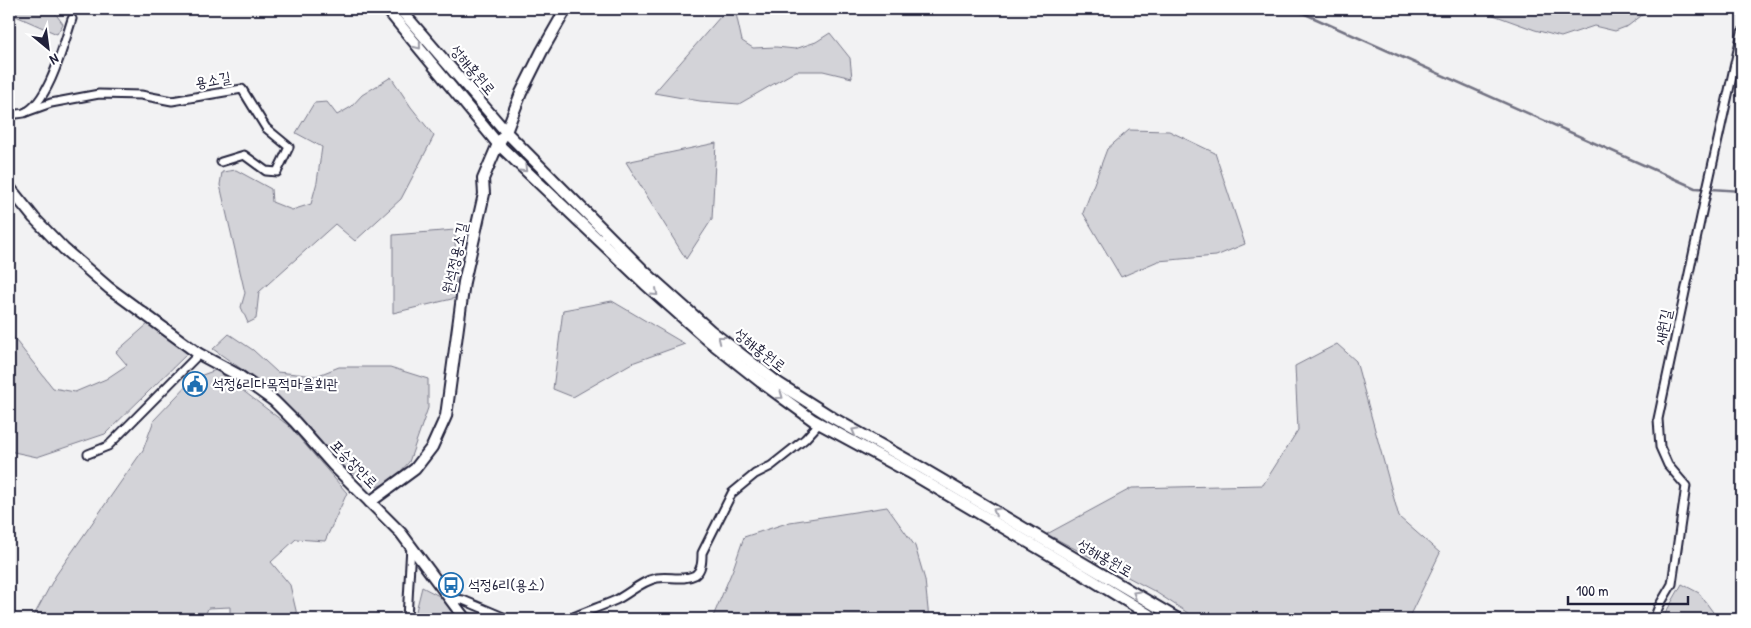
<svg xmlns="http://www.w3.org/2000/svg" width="1751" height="628" font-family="'Patrick Hand','Poor Story',sans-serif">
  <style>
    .green { fill: #d3d3d8; stroke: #7a7a8a }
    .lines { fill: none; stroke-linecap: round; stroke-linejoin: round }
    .stream { stroke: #727282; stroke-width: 2.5 }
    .street-casing { stroke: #22223b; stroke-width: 11 }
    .secondary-casing { stroke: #22223b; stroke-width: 14 }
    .street { stroke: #fff; stroke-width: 7 }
    .secondary { stroke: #fff; stroke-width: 10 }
    .oneway { stroke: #9c9ca7 }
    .labels { text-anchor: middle; stroke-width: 4.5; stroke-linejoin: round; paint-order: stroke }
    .street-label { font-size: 15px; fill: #22223b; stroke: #fff }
    .poi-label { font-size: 15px; fill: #22223b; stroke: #fff; text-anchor: start }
  </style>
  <rect width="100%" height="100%" fill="#f2f2f3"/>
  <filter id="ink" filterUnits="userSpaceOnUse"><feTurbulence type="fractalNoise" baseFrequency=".02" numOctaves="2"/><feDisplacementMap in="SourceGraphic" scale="10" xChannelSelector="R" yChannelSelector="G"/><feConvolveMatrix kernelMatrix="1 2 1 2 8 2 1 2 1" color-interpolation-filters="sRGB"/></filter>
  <g filter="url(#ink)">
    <!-- green -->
    <g class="green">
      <path d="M9,9H52L63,24L57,34L9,13Z"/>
      <path d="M727,9H735L742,41L753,48L776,47L795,49L816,42L830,33L850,58L852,78L823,71H796L739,104L700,101L654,93Z"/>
      <path d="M1477,9H1650L1628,26L1615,31L1594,26L1561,37L1535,30Z"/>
      <path d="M391,77L411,107L434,136L401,199L355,241L335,224L259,292L256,319L248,323L241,307L245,293L220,185L222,172L236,170L271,189L272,202L292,210L311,204L317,182L322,147L296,133L314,103L327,102L337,115L351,107L362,95Z"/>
      <path d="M1129,130L1169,131L1215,153L1245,244L1216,256L1158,261L1121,277L1083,213L1107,149Z"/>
      <path d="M716,143L712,219L686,259L626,162Z"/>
      <path d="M455,230L456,298L393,313V235Z"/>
      <path d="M612,301L685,344L632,363L573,397L553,389L563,310Z"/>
      <path d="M149,323L188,353L105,434L37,457L9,451V332L53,388L75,392L106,379L127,365L116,352Z"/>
      <path d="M229,334L253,350L277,372L316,376L339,367H390L428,379V408L409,462L392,481L373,488L339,462L274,392L213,349Z"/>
      <path d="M1337,344L1356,361L1399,517L1440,553L1408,619H1197L1154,591L1047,534L1132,488L1263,485L1298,430L1295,366Z"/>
      <path d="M216,370L289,426L347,493L325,541L296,539L271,562L290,585L298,619H230V607L208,608L204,619H32L56,575L143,450L154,420L194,378Z"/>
      <path d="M887,507L915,546L925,580L929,619H712L733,569L744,537L790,522Z"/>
      <path d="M1682,584L1699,593L1718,619H1662Z"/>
      <path d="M422,587L483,619H414Z"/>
    </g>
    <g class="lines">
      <!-- stream -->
      <path class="stream" d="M1294,9L1695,188L1742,191"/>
      <defs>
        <g id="street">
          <path d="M26,112L51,103L99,94L141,95L172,101L242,89L266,128L289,147L277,172L266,171L244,155L221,162"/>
          <path d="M9,115C14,114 20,114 24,113C49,103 64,43 72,19"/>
          <path d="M88,454L108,446L199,354"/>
          <path d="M449,598L463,600L508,619"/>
          <path d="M407,619L411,545"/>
          <path d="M569,619C584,612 600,607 616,600C629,594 641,581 657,578C669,576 684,581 695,575C702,570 702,561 702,553L732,493L755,474L771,466L805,439L816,427"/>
          <path d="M1654,619L1659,606L1672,584L1686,486L1668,465L1660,447L1658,419L1705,198L1742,32"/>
        </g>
        <g id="secondary">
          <path d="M387,9L498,144L645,284L708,340L761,382L813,420L909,472L1079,572L1156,619"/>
          <path d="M400,9L506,132L645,272L711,331L778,383L833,418L920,467L1178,619"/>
          <path d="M9,187L34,218L64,249L109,288L199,354L238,375L274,401L295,422L333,465L401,533L465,619"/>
          <path d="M370,502L415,469L432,447L446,416L464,282L484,194L483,179L498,144L506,132L521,93L542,51L566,9"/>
        </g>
      </defs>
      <!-- street casing -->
      <use href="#street" class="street-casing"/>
      <!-- secondary casing -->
      <use href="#secondary" class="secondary-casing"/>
      <!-- street -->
      <use href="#street" class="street"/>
      <!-- secondary -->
      <use href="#secondary" class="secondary"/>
    </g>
    <!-- one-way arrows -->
    <defs><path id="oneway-chevron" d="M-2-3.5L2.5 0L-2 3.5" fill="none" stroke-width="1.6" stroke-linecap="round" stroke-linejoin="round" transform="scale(1.25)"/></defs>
    <g class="oneway">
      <use href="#oneway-chevron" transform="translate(418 46) rotate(51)"/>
      <use href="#oneway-chevron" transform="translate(524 169) rotate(44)"/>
      <use href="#oneway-chevron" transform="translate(655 293) rotate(42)"/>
      <use href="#oneway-chevron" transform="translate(721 339) rotate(-142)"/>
      <use href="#oneway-chevron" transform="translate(780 396) rotate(36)"/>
      <use href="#oneway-chevron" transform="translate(855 431) rotate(-151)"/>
      <use href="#oneway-chevron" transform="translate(996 511) rotate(-150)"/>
      <use href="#oneway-chevron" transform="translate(1136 594) rotate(-149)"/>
    </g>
  </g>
  <!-- icons -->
  <defs>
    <symbol id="civic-ring" viewBox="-11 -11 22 22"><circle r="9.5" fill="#fff" stroke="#1f6fb2" stroke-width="1.5"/><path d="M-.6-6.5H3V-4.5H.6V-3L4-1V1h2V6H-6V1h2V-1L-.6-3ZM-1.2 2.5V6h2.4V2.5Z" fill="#1f6fb2"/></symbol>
    <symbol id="bus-ring" viewBox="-11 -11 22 22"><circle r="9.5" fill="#fff" stroke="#1f6fb2" stroke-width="1.5"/><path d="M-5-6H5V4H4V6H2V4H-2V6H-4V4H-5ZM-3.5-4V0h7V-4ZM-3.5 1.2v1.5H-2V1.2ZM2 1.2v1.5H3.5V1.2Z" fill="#1f6fb2"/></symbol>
  </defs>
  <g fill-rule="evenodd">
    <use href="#civic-ring" x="181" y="370" width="28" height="28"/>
    <use href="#bus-ring" x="437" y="571" width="28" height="28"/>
  </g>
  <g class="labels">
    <!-- street labels -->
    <g class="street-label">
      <text transform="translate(473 70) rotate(50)" y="5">성해홍원로</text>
      <text transform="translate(213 80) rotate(-10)" y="5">용소길</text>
      <text transform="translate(455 258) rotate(-78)" y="5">원석정용소길</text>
      <text transform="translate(1663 327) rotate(-78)" y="5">새원길</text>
      <text transform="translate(760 350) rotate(38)" y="5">성해홍원로</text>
      <text transform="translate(354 464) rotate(46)" y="5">포승장안로</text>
      <text transform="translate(1105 558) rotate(30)" y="5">성해홍원로</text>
    </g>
    <!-- poi labels -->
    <g class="poi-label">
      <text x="212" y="389">석정6리다목적마을회관</text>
      <text x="468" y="590">석정6리(용소)</text>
    </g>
  </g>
  <!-- margin -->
  <rect width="1751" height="628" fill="none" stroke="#fff" stroke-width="30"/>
  <rect x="15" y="15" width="1721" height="598" fill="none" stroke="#22223b" stroke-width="2" filter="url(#ink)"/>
  <!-- north arrow -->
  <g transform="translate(48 48) rotate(151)" stroke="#ffffff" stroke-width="4" paint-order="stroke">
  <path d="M0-4L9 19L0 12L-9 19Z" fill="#22223b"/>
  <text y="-8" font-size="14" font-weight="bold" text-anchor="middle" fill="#22223b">N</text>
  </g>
  <!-- scale -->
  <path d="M1568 596v8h120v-8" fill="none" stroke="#22223b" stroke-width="2.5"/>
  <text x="1576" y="596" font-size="15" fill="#22223b" stroke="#ffffff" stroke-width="4" paint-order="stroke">100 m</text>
</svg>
